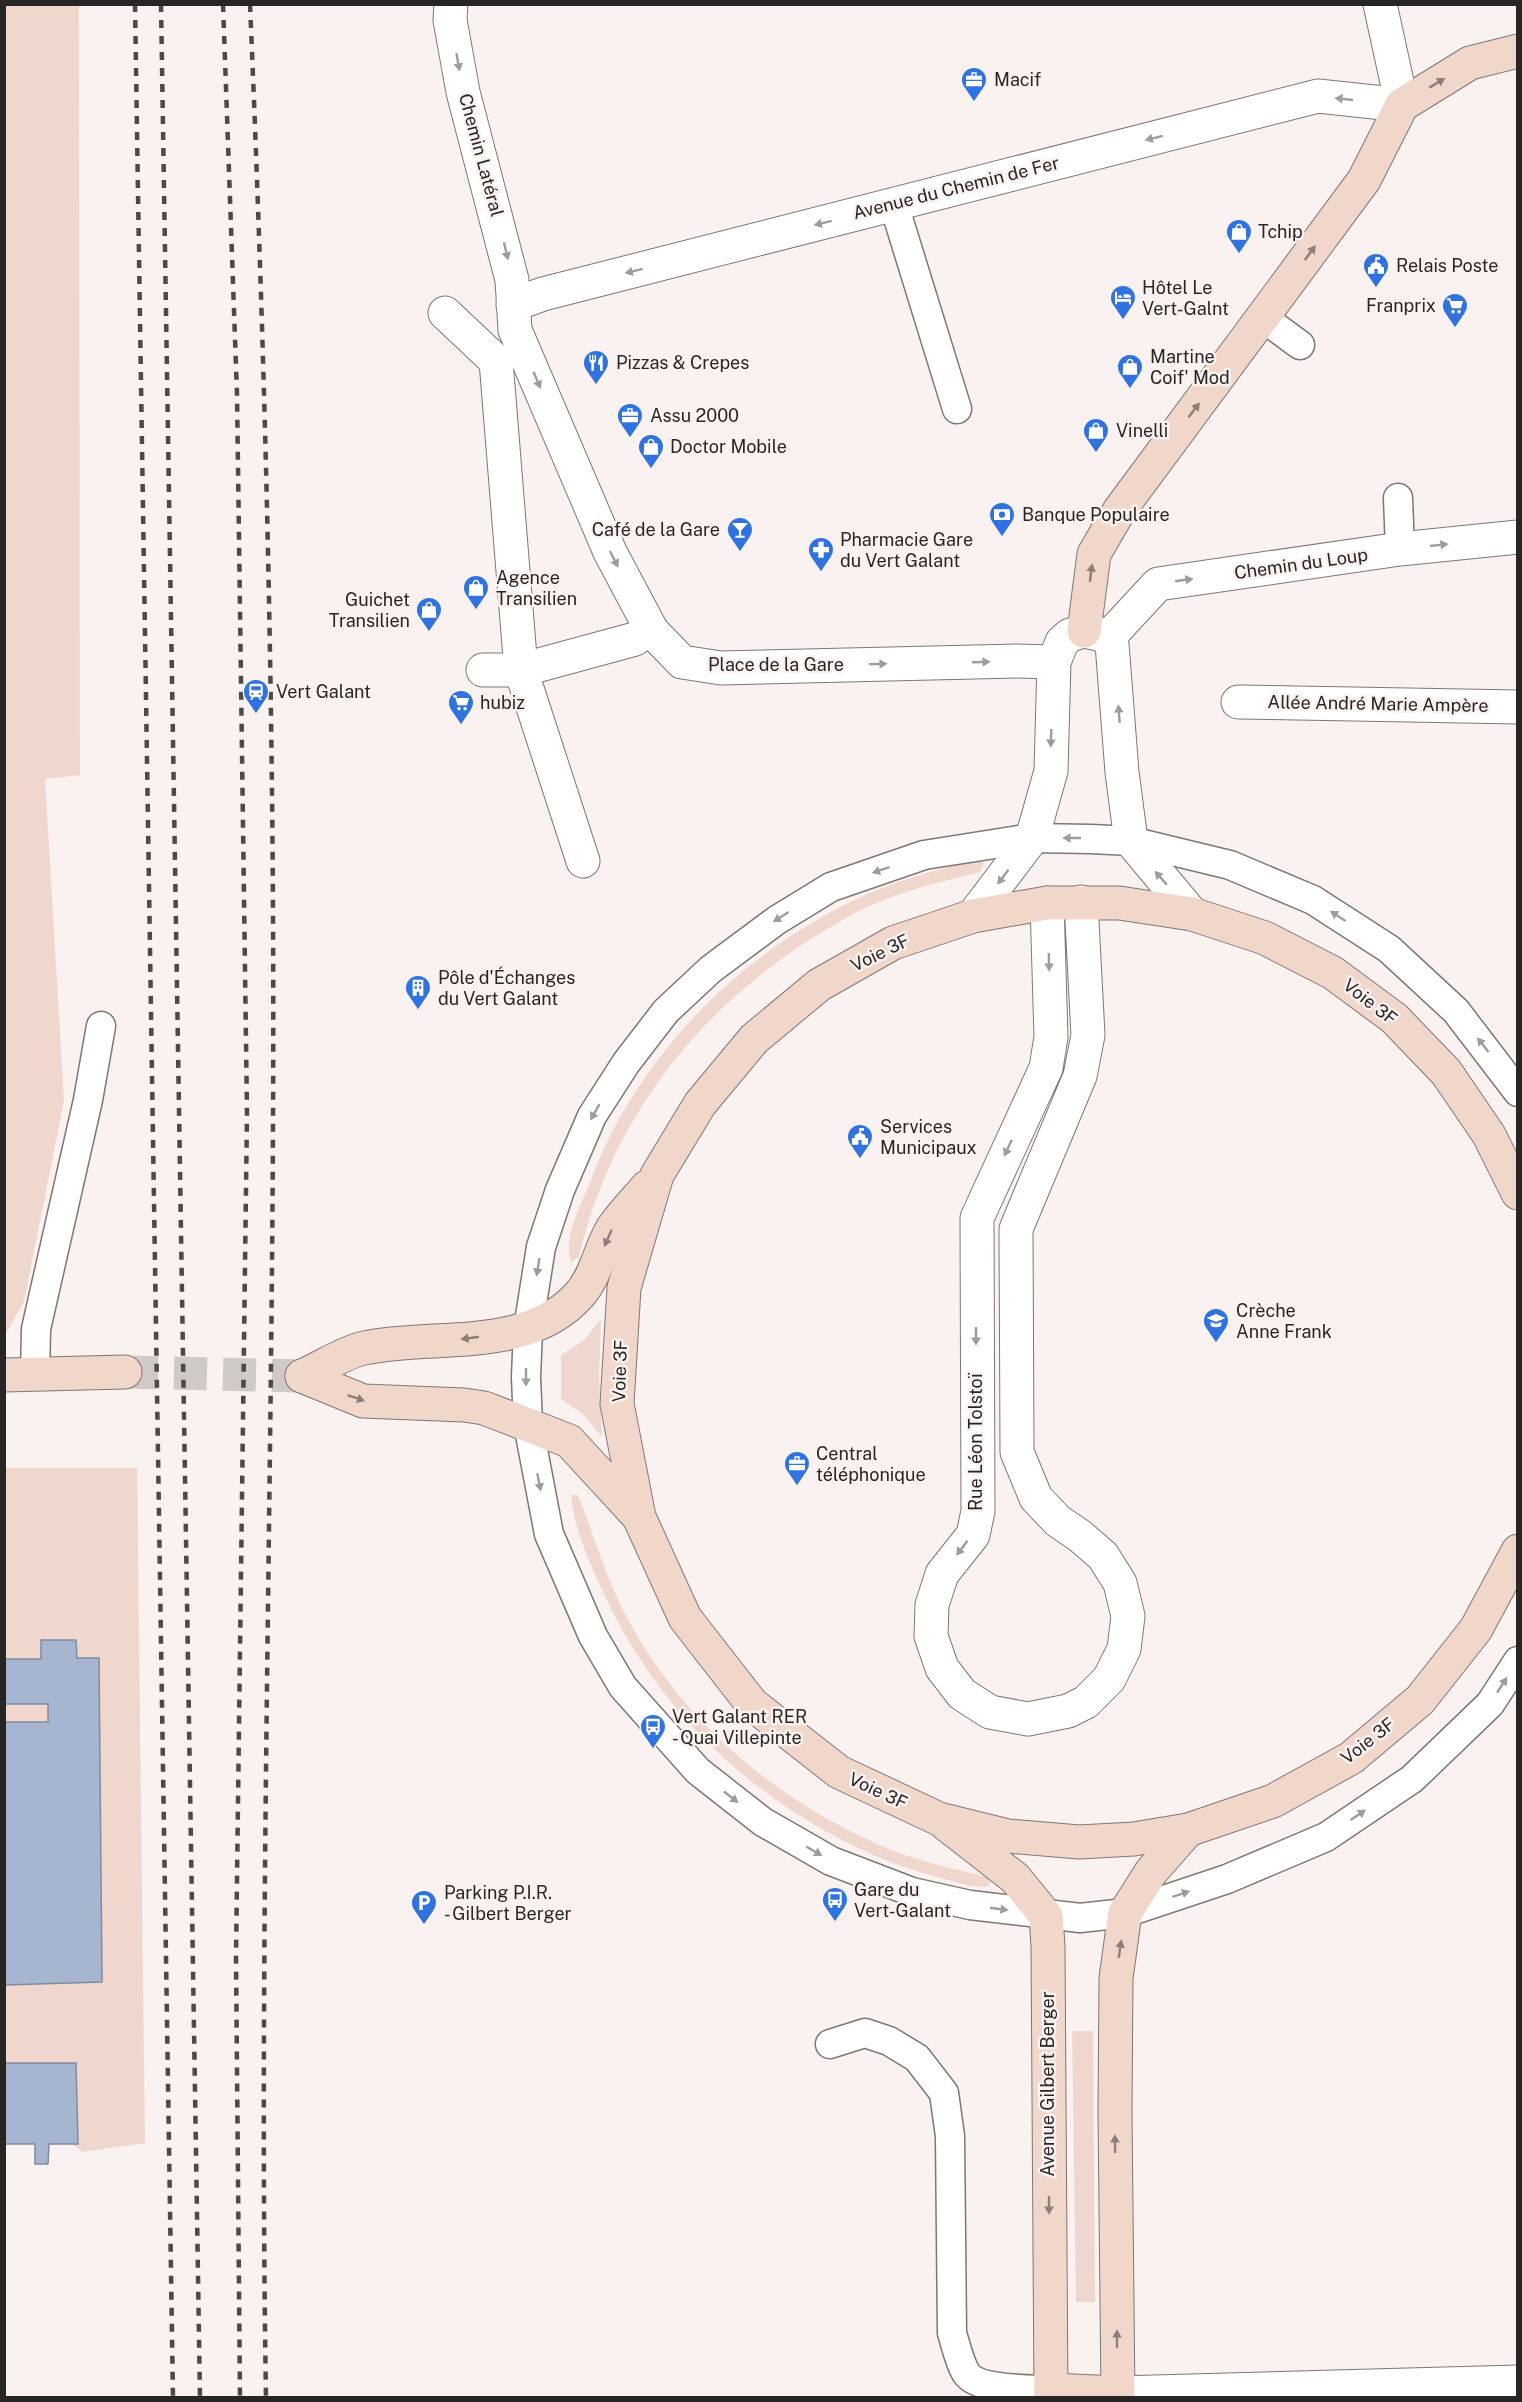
<svg xmlns="http://www.w3.org/2000/svg" width="1522" height="2402" font-family="'Public Sans',sans-serif">
  <style>
    .green { fill: #f0d7cd }
    .water { fill: #a6b6d0; stroke: #808b9d; stroke-width: 1.5 }
    .lines { fill: none; stroke-linecap: round; stroke-linejoin: round }
    .secondary-tunnel { stroke: #cfc9c7; stroke-width: 33; stroke-dasharray: 33 16; stroke-linecap: butt }
    .lane-casing { stroke: #7d7775; stroke-width: 31 }
    .street-casing { stroke: #7d7775; stroke-width: 35 }
    .secondary-casing { stroke: #7d7775; stroke-width: 35 }
    .lane { stroke: #fff; stroke-width: 28 }
    .street { stroke: #fff; stroke-width: 33 }
    .secondary { stroke: #f1d6ca; stroke-width: 33 }
    .rail { stroke: #4c4948; stroke-width: 4.5; stroke-dasharray: 8 8; stroke-linecap: butt }
    .oneway { fill: #9e9d9d }
    .oneway2 { fill: #8c7e78 }
    .labels { text-anchor: middle; stroke-width: 5; stroke-linejoin: round; paint-order: stroke }
    .poi-label { font-size: 18px; fill: #282625; stroke: #f9f2f0; text-anchor: start }
    .street-label { font-size: 18px; fill: #282625; stroke: #f9f2f0 }
  </style>
  <rect width="100%" height="100%" fill="#f9f2f0"/>
  <!-- green -->
  <g class="green">
    <path d="M4,5H79L80,775L45,779L64,1101L24,1302L5,1335Z"/>
    <path d="M977,860L984,863L980,872C946,881 912,888 879,902C854,912 830,927 808,941C694,1014 610,1123 579,1257L571,1262C562,1238 582,1203 591,1180C639,1051 750,943 877,890C909,877 943,868 977,860Z"/>
    <path d="M601,1319L599,1376L602,1437L582,1413L561,1399V1355L585,1339Z"/>
    <path d="M5,1468H137L145,2143L83,2152L5,2096Z"/>
    <path d="M571,1495H578C594,1535 605,1576 625,1614C679,1717 770,1796 875,1843C911,1860 950,1868 988,1877L990,1882L989,1885L985,1887L970,1886C937,1877 902,1868 871,1854C754,1802 657,1710 604,1594C590,1564 574,1529 571,1495Z"/>
    <path d="M1072,2031H1093L1095,2302H1076Z"/>
  </g>
  <!-- water -->
  <g class="water">
    <path d="M41,1640H76L77,1658H99L102,1982L5,1985V1722H48V1704H5V1659H41Z"/>
    <path d="M5,2063H76L78,2144H49L48,2164H35V2144H5Z"/>
  </g>
  <g class="lines">
    <!-- secondary-tunnel -->
    <path class="secondary-tunnel" d="M125,1372L302,1376"/>
    <defs>
      <g id="lane">
        <path d="M894,205L957,409"/>
        <path d="M1262,317L1300,345"/>
        <path d="M1398,498L1400,549"/>
        <path d="M1518,1092L1456,1011L1389,949L1313,900L1230,865L1131,841L1091,839L1032,838L924,855L831,887L777,920L711,969L666,1011L626,1063L592,1116L560,1190L541,1247L528,1329L526,1377L528,1424L549,1534L593,1636L623,1687L698,1771L763,1822L831,1861L912,1892L970,1905L1080,1918L1125,1913L1227,1879L1326,1837L1412,1779L1490,1704L1518,1661"/>
        <path d="M35,1375L36,1329L88,1100L101,1026"/>
        <path d="M830,2044L865,2033L889,2041L917,2058L944,2093L950,2136L952,2333C956,2346 959,2361 966,2373C978,2391 1030,2389 1051,2390"/>
      </g>
      <g id="street">
        <path d="M451,4L450,20L463,92L512,280L515,330L610,552L652,631L682,662L721,668L1017,661L1054,662"/>
        <path d="M513,305L543,294L1318,96L1402,105L1380,4"/>
        <path d="M445,313L496,361L521,670L583,861"/>
        <path d="M1107,639L1158,584L1400,549L1518,537"/>
        <path d="M483,670H521L635,639"/>
        <path d="M1238,702L1518,707"/>
        <path d="M1047,903L1051,1037L1046,1068L977,1218L978,1511L973,1535L942,1574L932,1605L931,1636L942,1668L962,1694L990,1712L1028,1719L1068,1711L1086,1702L1109,1679L1124,1649L1128,1616L1120,1583L1103,1556L1080,1536L1058,1521L1036,1498L1017,1452L1016,1229L1080,1076L1088,1035L1081,902"/>
        <path d="M973,916L1032,838L1051,771L1054,662L1062,642L1070,635L1084,631L1104,635L1112,644L1122,772L1131,841L1192,914"/>
        <path d="M1117,2393L1518,2382"/>
      </g>
      <g id="secondary">
        <path d="M1084,631L1094,554L1119,511L1364,180L1402,105L1470,63L1518,51"/>
        <path d="M1518,1193L1489,1135L1446,1072L1394,1018L1333,973L1265,938L1192,914L1119,903H1047L973,916L893,943L819,985L754,1039L700,1104L657,1175L624,1288L617,1404L639,1517L685,1618L752,1704L839,1772L939,1819L1008,1836L1079,1842L1134,1839L1188,1830L1273,1801L1351,1758L1420,1700L1476,1629L1518,1551"/>
        <path d="M4,1375L125,1372"/>
        <path d="M302,1376C321,1368 345,1352 364,1348C434,1333 528,1354 580,1294C596,1276 600,1249 612,1229C622,1214 636,1200 647,1187"/>
        <path d="M302,1376L363,1401L464,1405L484,1408L569,1441L639,1517"/>
        <path d="M947,1825L1015,1878L1046,1916L1048,1946L1051,2398"/>
        <path d="M1051,2390L1117,2393"/>
        <path d="M1118,2398L1115,2112L1116,1978L1125,1913L1151,1872L1188,1830"/>
      </g>
    </defs>
    <!-- lane casing -->
    <use href="#lane" class="lane-casing"/>
    <!-- street casing -->
    <use href="#street" class="street-casing"/>
    <!-- secondary casing -->
    <use href="#secondary" class="secondary-casing"/>
    <!-- lane -->
    <use href="#lane" class="lane"/>
    <!-- street -->
    <use href="#street" class="street"/>
    <!-- secondary -->
    <use href="#secondary" class="secondary"/>
    <!-- rail -->
    <g class="rail">
      <path d="M135,4L173,2398"/>
      <path d="M161,4L200,2398"/>
      <path d="M223,4L237,394L247,1113L236,1957L240,2398"/>
      <path d="M250,4C266,377 275,750 273,1123C271,1548 259,1972 266,2398"/>
    </g>
  </g>
  <!-- one-way arrows -->
  <defs><path id="oneway-solid" d="M-6-.8H1V-3.2L6.5 0L1 3.2V.8H-6Z" transform="scale(1.5)"/></defs>
  <g class="oneway">
    <use href="#oneway-solid" transform="translate(458 62) rotate(80)"/>
    <use href="#oneway-solid" transform="translate(1344 99) rotate(-174)"/>
    <use href="#oneway-solid" transform="translate(1154 138) rotate(166)"/>
    <use href="#oneway-solid" transform="translate(823 223) rotate(166)"/>
    <use href="#oneway-solid" transform="translate(506 251) rotate(77)"/>
    <use href="#oneway-solid" transform="translate(634 271) rotate(166)"/>
    <use href="#oneway-solid" transform="translate(537 380) rotate(67)"/>
    <use href="#oneway-solid" transform="translate(1439 545) rotate(-6)"/>
    <use href="#oneway-solid" transform="translate(614 559) rotate(63)"/>
    <use href="#oneway-solid" transform="translate(1184 580) rotate(-8)"/>
    <use href="#oneway-solid" transform="translate(981 662) rotate(-2)"/>
    <use href="#oneway-solid" transform="translate(878 664) rotate(-1)"/>
    <use href="#oneway-solid" transform="translate(1119 714) rotate(-94)"/>
    <use href="#oneway-solid" transform="translate(1051 738) rotate(92)"/>
    <use href="#oneway-solid" transform="translate(1072 838) rotate(-180)"/>
    <use href="#oneway-solid" transform="translate(881 870) rotate(161)"/>
    <use href="#oneway-solid" transform="translate(1003 877) rotate(127)"/>
    <use href="#oneway-solid" transform="translate(1161 878) rotate(-131)"/>
    <use href="#oneway-solid" transform="translate(1338 916) rotate(-147)"/>
    <use href="#oneway-solid" transform="translate(781 917) rotate(147)"/>
    <use href="#oneway-solid" transform="translate(1049 962) rotate(89)"/>
    <use href="#oneway-solid" transform="translate(1483 1045) rotate(-128)"/>
    <use href="#oneway-solid" transform="translate(595 1112) rotate(120)"/>
    <use href="#oneway-solid" transform="translate(1008 1148) rotate(115)"/>
    <use href="#oneway-solid" transform="translate(538 1267) rotate(99)"/>
    <use href="#oneway-solid" transform="translate(976 1336) rotate(90)"/>
    <use href="#oneway-solid" transform="translate(526 1377) rotate(90)"/>
    <use href="#oneway-solid" transform="translate(539 1482) rotate(79)"/>
    <use href="#oneway-solid" transform="translate(962 1548) rotate(127)"/>
    <use href="#oneway-solid" transform="translate(1502 1685) rotate(-57)"/>
    <use href="#oneway-solid" transform="translate(731 1797) rotate(38)"/>
    <use href="#oneway-solid" transform="translate(1358 1815) rotate(-34)"/>
    <use href="#oneway-solid" transform="translate(814 1851) rotate(30)"/>
    <use href="#oneway-solid" transform="translate(1181 1894) rotate(-18)"/>
    <use href="#oneway-solid" transform="translate(999 1909) rotate(8)"/>
  </g>
  <g class="oneway2">
    <use href="#oneway-solid" transform="translate(1437 83) rotate(-31)"/>
    <use href="#oneway-solid" transform="translate(1310 253) rotate(-54)"/>
    <use href="#oneway-solid" transform="translate(1194 410) rotate(-53)"/>
    <use href="#oneway-solid" transform="translate(1091 573) rotate(-83)"/>
    <use href="#oneway-solid" transform="translate(608 1238) rotate(114)"/>
    <use href="#oneway-solid" transform="translate(470 1338) rotate(172)"/>
    <use href="#oneway-solid" transform="translate(356 1398) rotate(19)"/>
    <use href="#oneway-solid" transform="translate(1120 1949) rotate(-82)"/>
    <use href="#oneway-solid" transform="translate(1115 2144) rotate(-91)"/>
    <use href="#oneway-solid" transform="translate(1049 2205) rotate(90)"/>
    <use href="#oneway-solid" transform="translate(1117 2339) rotate(-90)"/>
  </g>
  <!-- icons -->
  <defs>
    <symbol id="office-pin" viewBox="-11 -11 22 30"><path d="M0 17L-7.5 6A9.5 9.5 0 1 1 7.5 6Z" fill="#2f72e0" stroke="#f9f2f0"/><path d="M-6-3h4V-5.5h4V-3h4V5H-6ZM-1-4.5V-3h2v-1.5ZM-6 0V1H6V0Z" fill="#fff"/></symbol>
    <symbol id="shop-pin" viewBox="-11 -11 22 30"><path d="M0 17L-7.5 6A9.5 9.5 0 1 1 7.5 6Z" fill="#2f72e0" stroke="#f9f2f0"/><path d="M-5-2.5h2.3a2.7 3.5 0 0 1 5.4 0H5L5.5 6h-11ZM-1.5-2.5h3a1.5 2.3 0 0 0-3 0Z" fill="#fff"/></symbol>
    <symbol id="civic-pin" viewBox="-11 -11 22 30"><path d="M0 17L-7.5 6A9.5 9.5 0 1 1 7.5 6Z" fill="#2f72e0" stroke="#f9f2f0"/><path d="M-.6-6.5H3V-4.5H.6V-3L4-1V1h2V6H-6V1h2V-1L-.6-3ZM-1.2 2.5V6h2.4V2.5Z" fill="#fff"/></symbol>
    <symbol id="hotel-pin" viewBox="-11 -11 22 30"><path d="M0 17L-7.5 6A9.5 9.5 0 1 1 7.5 6Z" fill="#2f72e0" stroke="#f9f2f0"/><path d="M-6-4.5h1.5V1H6V5H4.5V3h-9V5H-6ZM-4 0a1.8 1.8 0 1 1 3.6 0ZM.5 0V-2.5h3Q6-2.5 6 0Z" fill="#fff"/></symbol>
    <symbol id="supermarket-pin" viewBox="-11 -11 22 30"><path d="M0 17L-7.5 6A9.5 9.5 0 1 1 7.5 6Z" fill="#2f72e0" stroke="#f9f2f0"/><path d="M-6-5.5h2.5l.6 2H6L4.5 2H-2.5L-4.4-4H-6ZM-1.5 3.2a1.3 1.3 0 1 0 .1 0ZM3 3.2a1.3 1.3 0 1 0 .1 0Z" fill="#fff"/></symbol>
    <symbol id="restaurant-pin" viewBox="-11 -11 22 30"><path d="M0 17L-7.5 6A9.5 9.5 0 1 1 7.5 6Z" fill="#2f72e0" stroke="#f9f2f0"/><path d="M-5-6h1v4h1v-4h1v4h1v-4h1v5L-1.5 .5V6h-2V.5L-5-1ZM5-6V6H3V1.5H1.5Q1.5-4 5-6Z" fill="#fff"/></symbol>
    <symbol id="bank-pin" viewBox="-11 -11 22 30"><path d="M0 17L-7.5 6A9.5 9.5 0 1 1 7.5 6Z" fill="#2f72e0" stroke="#f9f2f0"/><path d="M-6-4H6V4H-6ZM0-2.3a2.3 2.3 0 1 0 0 4.6a2.3 2.3 0 1 0 0-4.6Z" fill="#fff"/></symbol>
    <symbol id="bar-pin" viewBox="-11 -11 22 30"><path d="M0 17L-7.5 6A9.5 9.5 0 1 1 7.5 6Z" fill="#2f72e0" stroke="#f9f2f0"/><path d="M-6-5H6L.8 .8V4.5H3.5V6h-7V4.5H-.8V.8Z" fill="#fff"/></symbol>
    <symbol id="pharmacy-pin" viewBox="-11 -11 22 30"><path d="M0 17L-7.5 6A9.5 9.5 0 1 1 7.5 6Z" fill="#2f72e0" stroke="#f9f2f0"/><path d="M-2-6h4v4h4v4h-4v4h-4v-4h-4v-4h4Z" fill="#fff"/></symbol>
    <symbol id="station-pin" viewBox="-11 -11 22 30"><path d="M0 17L-7.5 6A9.5 9.5 0 1 1 7.5 6Z" fill="#2f72e0" stroke="#f9f2f0"/><path d="M-3-6H3Q5-6 5-4V2Q5 4 3 4L4.5 6H3L1.5 4h-3L-3 6H-4.5L-3 4Q-5 4-5 2V-4Q-5-6-3-6ZM-3.5-4v3h7v-3ZM-3.5 1v1.5H-2V1ZM2 1v1.5H3.5V1Z" fill="#fff"/></symbol>
    <symbol id="building-pin" viewBox="-11 -11 22 30"><path d="M0 17L-7.5 6A9.5 9.5 0 1 1 7.5 6Z" fill="#2f72e0" stroke="#f9f2f0"/><path d="M-4-6H4V6H1V3H-1V6H-4ZM-2.5-4.3h1.7v1.8h-1.7ZM.8-4.3h1.7v1.8H.8ZM-2.5-1h1.7V.8h-1.7ZM.8-1h1.7V.8H.8Z" fill="#fff"/></symbol>
    <symbol id="school-pin" viewBox="-11 -11 22 30"><path d="M0 17L-7.5 6A9.5 9.5 0 1 1 7.5 6Z" fill="#2f72e0" stroke="#f9f2f0"/><path d="M0-5L7-2L0 1L-7-2ZM-4 1L0 2.5L4 1V4Q0 6-4 4Z" fill="#fff"/></symbol>
    <symbol id="bus-pin" viewBox="-11 -11 22 30"><path d="M0 17L-7.5 6A9.5 9.5 0 1 1 7.5 6Z" fill="#2f72e0" stroke="#f9f2f0"/><path d="M-5-6H5V4H4V6H2V4H-2V6H-4V4H-5ZM-3.5-4V0h7V-4ZM-3.5 1.2v1.5H-2V1.2ZM2 1.2v1.5H3.5V1.2Z" fill="#fff"/></symbol>
    <symbol id="parking-pin" viewBox="-11 -11 22 30"><path d="M0 17L-7.5 6A9.5 9.5 0 1 1 7.5 6Z" fill="#2f72e0" stroke="#f9f2f0"/><path d="M-3.5-5.5H1a3.5 3.5 0 0 1 0 7H-1V5.5H-3.5ZM-1-3.4V-.6H.8a1.4 1.4 0 0 0 0-2.8Z" fill="#fff"/></symbol>
  </defs>
  <g fill-rule="evenodd">
    <use href="#office-pin" x="959" y="65" width="30" height="40"/>
    <use href="#shop-pin" x="1224" y="217" width="30" height="40"/>
    <use href="#civic-pin" x="1361" y="251" width="30" height="40"/>
    <use href="#hotel-pin" x="1108" y="283" width="30" height="40"/>
    <use href="#supermarket-pin" x="1440" y="291" width="30" height="40"/>
    <use href="#restaurant-pin" x="581" y="348" width="30" height="40"/>
    <use href="#shop-pin" x="1115" y="352" width="30" height="40"/>
    <use href="#office-pin" x="615" y="401" width="30" height="40"/>
    <use href="#shop-pin" x="1081" y="416" width="30" height="40"/>
    <use href="#shop-pin" x="636" y="432" width="30" height="40"/>
    <use href="#bank-pin" x="987" y="500" width="30" height="40"/>
    <use href="#bar-pin" x="725" y="515" width="30" height="40"/>
    <use href="#pharmacy-pin" x="806" y="535" width="30" height="40"/>
    <use href="#shop-pin" x="461" y="573" width="30" height="40"/>
    <use href="#shop-pin" x="414" y="595" width="30" height="40"/>
    <use href="#station-pin" x="241" y="677" width="30" height="40"/>
    <use href="#supermarket-pin" x="446" y="688" width="30" height="40"/>
    <use href="#building-pin" x="403" y="973" width="30" height="40"/>
    <use href="#civic-pin" x="845" y="1122" width="30" height="40"/>
    <use href="#school-pin" x="1201" y="1306" width="30" height="40"/>
    <use href="#office-pin" x="782" y="1449" width="30" height="40"/>
    <use href="#bus-pin" x="638" y="1712" width="30" height="40"/>
    <use href="#bus-pin" x="820" y="1885" width="30" height="40"/>
    <use href="#parking-pin" x="409" y="1888" width="30" height="40"/>
  </g>
  <g class="labels">
    <!-- poi labels -->
    <g class="poi-label">
      <text x="994" y="86">Macif</text>
      <text x="1258" y="238">Tchip</text>
      <text x="1396" y="272">Relais Poste</text>
      <text x="1142" y="294">Hôtel Le<tspan x="1142" dy="21">Vert-Galnt</tspan></text>
      <text x="1436" y="312" text-anchor="end">Franprix</text>
      <text x="1150" y="363">Martine<tspan x="1150" dy="21">Coif' Mod</tspan></text>
      <text x="616" y="369">Pizzas &amp; Crepes</text>
      <text x="650" y="422">Assu 2000</text>
      <text x="1116" y="437">Vinelli</text>
      <text x="670" y="453">Doctor Mobile</text>
      <text x="1022" y="521">Banque Populaire</text>
      <text x="720" y="536" text-anchor="end">Café de la Gare</text>
      <text x="840" y="546">Pharmacie Gare<tspan x="840" dy="21">du Vert Galant</tspan></text>
      <text x="496" y="584">Agence<tspan x="496" dy="21">Transilien</tspan></text>
      <text x="410" y="606" text-anchor="end">Guichet<tspan x="410" dy="21">Transilien</tspan></text>
      <text x="276" y="698">Vert Galant</text>
      <text x="480" y="709">hubiz</text>
      <text x="438" y="984">Pôle d'Échanges<tspan x="438" dy="21">du Vert Galant</tspan></text>
      <text x="880" y="1133">Services<tspan x="880" dy="21">Municipaux</tspan></text>
      <text x="1236" y="1317">Crèche<tspan x="1236" dy="21">Anne Frank</tspan></text>
      <text x="816" y="1460">Central<tspan x="816" dy="21">téléphonique</tspan></text>
      <text x="672" y="1723">Vert Galant RER<tspan x="672" dy="21">- Quai Villepinte</tspan></text>
      <text x="854" y="1896">Gare du<tspan x="854" dy="21">Vert-Galant</tspan></text>
      <text x="444" y="1899">Parking P.I.R.<tspan x="444" dy="21">- Gilbert Berger</tspan></text>
    </g>
    <!-- street labels -->
    <g class="street-label">
      <text transform="translate(481 155) rotate(75)" y="6">Chemin Latéral</text>
      <text transform="translate(956 188) rotate(-14)" y="6">Avenue du Chemin de Fer</text>
      <text transform="translate(1301 564) rotate(-8)" y="6">Chemin du Loup</text>
      <text x="776" y="671">Place de la Gare</text>
      <text transform="translate(1378 704) rotate(1)" y="6">Allée André Marie Ampère</text>
      <text transform="translate(880 953) rotate(-26)" y="6">Voie 3F</text>
      <text transform="translate(1370 1002) rotate(38)" y="6">Voie 3F</text>
      <text transform="translate(620 1371) rotate(-88)" y="6">Voie 3F</text>
      <text transform="translate(976 1442) rotate(-90)" y="6">Rue Léon Tolstoï</text>
      <text transform="translate(1368 1741) rotate(-38)" y="6">Voie 3F</text>
      <text transform="translate(878 1791) rotate(25)" y="6">Voie 3F</text>
      <text transform="translate(1048 2084) rotate(-90)" y="6">Avenue Gilbert Berger</text>
    </g>
  </g>
  <!-- border -->
  <rect width="1522" height="2402" fill="none" stroke="#282625" stroke-width="12"/>
</svg>
